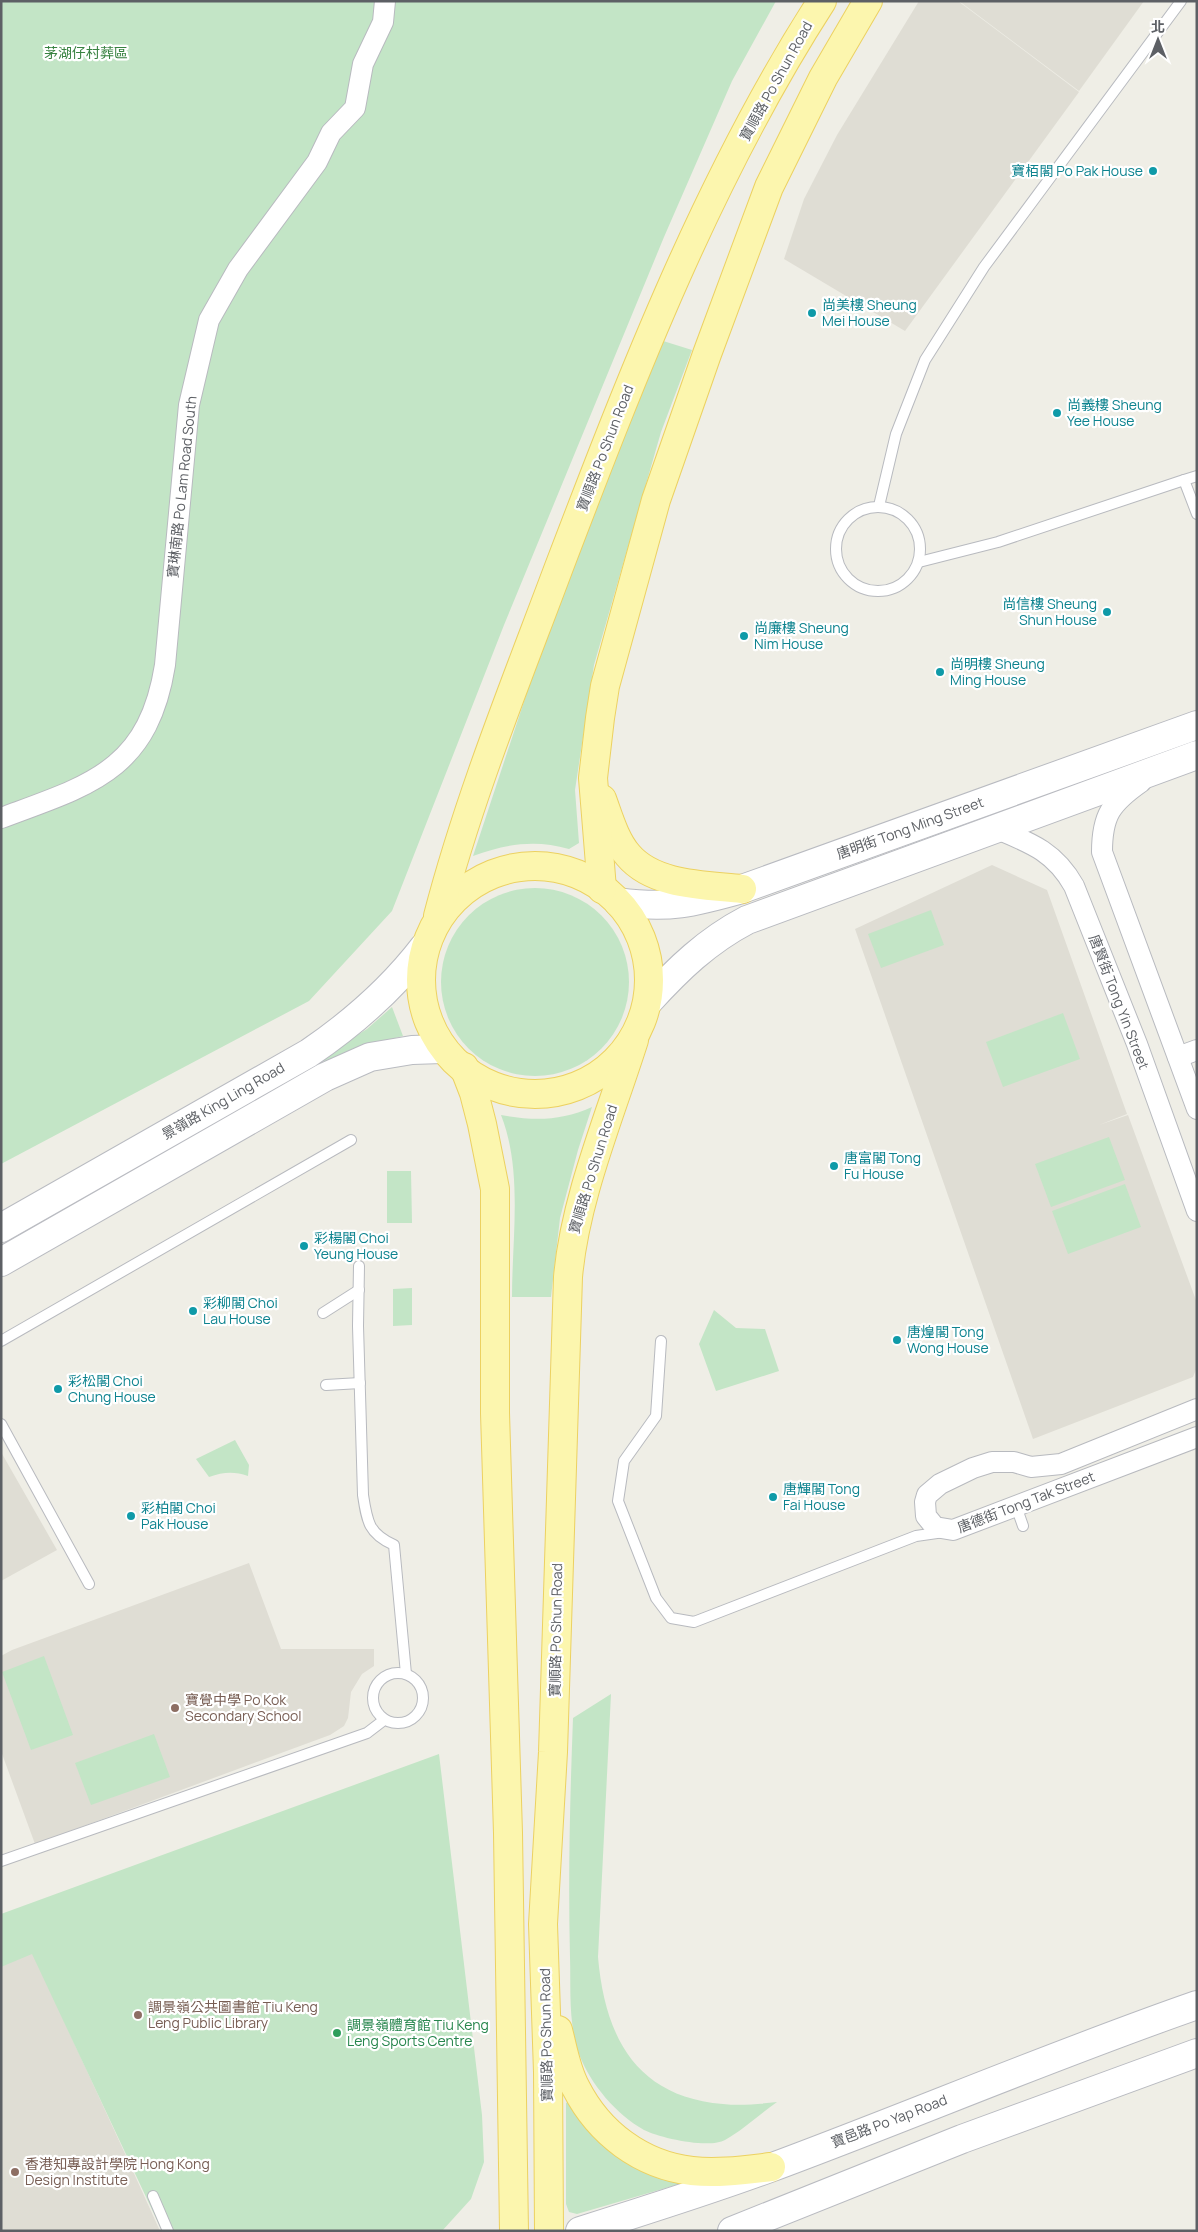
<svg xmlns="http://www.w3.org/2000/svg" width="1198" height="2232" font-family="Manrope,'Noto Sans TC',sans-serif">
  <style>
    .education { fill: #dfddd4 }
    .green { fill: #c3e5c6 }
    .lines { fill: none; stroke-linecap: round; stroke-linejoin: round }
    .lane-casing { stroke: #b8babf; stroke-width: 12 }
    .street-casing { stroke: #b8babf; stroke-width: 22 }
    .secondary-casing { stroke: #b9bbc1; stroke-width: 30 }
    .primary-casing { stroke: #ecd161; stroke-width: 30 }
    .lane { stroke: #fff; stroke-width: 10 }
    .street { stroke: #fff; stroke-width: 20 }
    .secondary { stroke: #fff; stroke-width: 28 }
    .primary { stroke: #fcf6ae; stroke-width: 28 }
    .culture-dot { fill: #0f9aa8; stroke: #fff; stroke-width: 2 }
    .education-dot { fill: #8d6e63; stroke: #fff; stroke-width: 2 }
    .leisure-dot { fill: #2e9e5b; stroke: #fff; stroke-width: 2 }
    .labels { text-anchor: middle; stroke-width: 4.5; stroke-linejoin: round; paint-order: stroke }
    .park-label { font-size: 14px; fill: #388241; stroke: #fff }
    .street-label { font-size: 14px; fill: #5d6065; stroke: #fff }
    .culture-label { font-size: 14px; fill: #0d838f; stroke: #fff; text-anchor: start }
    .education-label { font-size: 14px; fill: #785e54; stroke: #fff; text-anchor: start }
    .leisure-label { font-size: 14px; fill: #27864d; stroke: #fff; text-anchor: start }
  </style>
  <rect width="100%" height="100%" fill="#efeee6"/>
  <!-- education -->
  <g class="education">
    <path d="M919,1H958L1079,92L905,331L784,259L804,199L837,135Z"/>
    <path d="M959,1H1144L1079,91Z"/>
    <path d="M992,865L1047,890L1127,1114L1099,1125L1128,1115L1197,1303V1367L1193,1377L1033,1439L855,929Z"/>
    <path d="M1,1452L57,1550L1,1581Z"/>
    <path d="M249,1563L281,1649H374V1666L362,1674L351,1692L348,1718L344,1726L330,1735L35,1844L1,1751V1656L12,1650Z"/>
    <path d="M31,1949L127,2158L160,2231H1V1963Z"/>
  </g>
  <!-- green -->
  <g class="green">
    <path d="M1,1H776L732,81L664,237L504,625L392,911L309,1001L1,1164Z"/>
    <path d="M660,340L692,350L661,432L594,665L575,790L579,843L569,849C535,839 506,844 473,856L538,659Z"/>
    <circle cx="535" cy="982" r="94"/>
    <path d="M931,910L944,945L881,968L868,934Z"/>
    <path d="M392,1007L403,1036L371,1044L325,1064L322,1057L367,1029Z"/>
    <path d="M1063,1013L1080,1059L1003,1087L986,1042Z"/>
    <path d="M592,1107L578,1150L560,1218L551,1297H512C512,1238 523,1171 501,1115C534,1121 561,1121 592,1107Z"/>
    <path d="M1109,1137L1125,1180L1051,1207L1035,1164Z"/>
    <path d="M387,1171H411L412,1223H387Z"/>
    <path d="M1125,1184L1141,1227L1068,1254L1052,1211Z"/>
    <path d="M412,1288V1325L393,1326V1289Z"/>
    <path d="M714,1310L736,1328L765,1329L779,1371L716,1391L699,1344Z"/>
    <path d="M235,1440L249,1465L248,1476C234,1471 223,1472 209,1477L196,1459Z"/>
    <path d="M44,1656L73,1735L31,1750L2,1672Z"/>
    <path d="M611,1694L598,1957C605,2037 636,2097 723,2104C741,2106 759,2104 777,2102C760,2114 743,2130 725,2140C709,2149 660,2138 644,2130C616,2114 591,2085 579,2054C568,2022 571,1989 570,1957C568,1877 570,1798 573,1718Z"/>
    <path d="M154,1734L170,1777L91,1805L75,1763Z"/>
    <path d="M439,1754L482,2115L484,2162L471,2199L442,2231H162L32,1954L1,1967V1914Z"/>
    <path d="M570,2101L683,2183L577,2214L569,2212L566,2204V2103Z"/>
  </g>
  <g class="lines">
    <defs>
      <g id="lane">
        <path d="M1197,476L1184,480L1197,514"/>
        <path d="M879,506L896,434L925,360L984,267L1181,1"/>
        <circle cx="878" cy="549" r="42"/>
        <path d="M919,562L998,542L1184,480"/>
        <path d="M359,1266L358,1326L363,1495C367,1522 369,1534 394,1545L406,1674"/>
        <path d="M323,1313L359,1290"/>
        <path d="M1,1341L351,1140"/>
        <path d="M661,1341L656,1416L624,1461L618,1501L656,1598L671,1618L694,1622L916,1536L944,1532"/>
        <path d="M326,1385L360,1383"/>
        <path d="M1,1424L89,1584"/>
        <path d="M1016,1506L1023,1526"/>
        <circle cx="398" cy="1698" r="25"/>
        <path d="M1,1861L367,1733L384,1720"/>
        <path d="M153,2196L168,2231"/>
      </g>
      <g id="street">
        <path d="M1141,782C1111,803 1102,815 1102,852L1197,1109"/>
        <path d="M1,818C90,785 148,771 165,665L189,405L209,320L238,269L317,162L331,133L355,108L363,64L383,22L385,1"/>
        <path d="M997,829C1031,843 1055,852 1074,886L1137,1044L1197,1211"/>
        <path d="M1178,1057L1197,1050"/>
        <path d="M1197,1409L1061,1464L1031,1467L1014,1462H992L973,1468L940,1484L927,1495L925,1502L926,1516L935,1527L953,1530L1197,1437"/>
      </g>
      <g id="secondary">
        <path d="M618,902C670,909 692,903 742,889L1197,725"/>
        <path d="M648,1002C678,969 707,941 747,920L1197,755"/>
        <path d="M1,1228L309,1053C353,1023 391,990 424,947"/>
        <path d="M1,1262L325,1077L370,1057L412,1050L442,1049"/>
        <path d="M580,2231C644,2211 707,2191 770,2168C913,2115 1053,2055 1197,2005"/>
        <path d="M732,2231L962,2139L1197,2053"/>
      </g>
      <g id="primary">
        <path d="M602,799C609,818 615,840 628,855C654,886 706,885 742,889"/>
        <circle cx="535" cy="980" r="114"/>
        <path d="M602,889L593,778L600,718L605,686L656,500L707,354L769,187L823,78L868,1"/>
        <path d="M438,916C469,797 516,682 559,567C633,373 709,176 822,1"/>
        <path d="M464,1067L474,1093L482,1124L495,1189V1413L508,1833L514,2231"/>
        <path d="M558,2030C563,2049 566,2070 576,2088C599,2133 641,2165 692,2171C718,2174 745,2170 771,2167"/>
        <path d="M549,2231L548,2072L543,1924L553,1752L568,1277C575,1198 610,1116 634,1040"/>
      </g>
    </defs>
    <!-- lane casing -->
    <use href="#lane" class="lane-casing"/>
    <!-- street casing -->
    <use href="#street" class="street-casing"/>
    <!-- secondary casing -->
    <use href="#secondary" class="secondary-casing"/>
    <!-- primary casing -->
    <use href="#primary" class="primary-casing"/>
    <!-- lane -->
    <use href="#lane" class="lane"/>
    <!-- street -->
    <use href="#street" class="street"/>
    <!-- secondary -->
    <use href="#secondary" class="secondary"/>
    <!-- primary -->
    <use href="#primary" class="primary"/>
  </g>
  <!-- markers -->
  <g class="culture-dot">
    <circle cx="1153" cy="171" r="5"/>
    <circle cx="812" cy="313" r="5"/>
    <circle cx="1057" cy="413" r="5"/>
    <circle cx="1107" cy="612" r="5"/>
    <circle cx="744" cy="636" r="5"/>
    <circle cx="940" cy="672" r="5"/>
    <circle cx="834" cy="1166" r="5"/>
    <circle cx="304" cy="1246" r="5"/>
    <circle cx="193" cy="1311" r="5"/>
    <circle cx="897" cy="1340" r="5"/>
    <circle cx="58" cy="1389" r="5"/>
    <circle cx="773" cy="1497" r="5"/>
    <circle cx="131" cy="1516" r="5"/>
  </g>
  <g class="education-dot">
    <circle cx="175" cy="1708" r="5"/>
    <circle cx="138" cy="2015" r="5"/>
    <circle cx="15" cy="2172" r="5"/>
  </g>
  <circle class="leisure-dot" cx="337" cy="2033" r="5"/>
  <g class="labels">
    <!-- park labels -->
    <g class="park-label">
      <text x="86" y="58">茅湖仔村葬區</text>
    </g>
    <!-- street labels -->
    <g class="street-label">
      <text transform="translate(776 81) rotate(-61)" y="5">寶順路 Po Shun Road</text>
      <text transform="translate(605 448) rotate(-69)" y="5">寶順路 Po Shun Road</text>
      <text transform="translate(182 487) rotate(-84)" y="5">寶琳南路 Po Lam Road South</text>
      <text transform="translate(910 828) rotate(-20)" y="5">唐明街 Tong Ming Street</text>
      <text transform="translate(1119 1002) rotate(69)" y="5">唐賢街 Tong Yin Street</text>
      <text transform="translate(223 1101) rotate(-30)" y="5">景嶺路 King Ling Road</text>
      <text transform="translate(593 1169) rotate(-73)" y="5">寶順路 Po Shun Road</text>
      <text transform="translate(1026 1502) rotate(-21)" y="5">唐德街 Tong Tak Street</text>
      <text transform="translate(556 1630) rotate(-89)" y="5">寶順路 Po Shun Road</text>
      <text transform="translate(546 2035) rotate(-91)" y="5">寶順路 Po Shun Road</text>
      <text transform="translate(889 2121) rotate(-21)" y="5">寶邑路 Po Yap Road</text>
    </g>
    <!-- culture labels -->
    <g class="culture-label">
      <text x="1143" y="176" text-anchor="end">寶栢閣 Po Pak House</text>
      <text x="822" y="310">尚美樓 Sheung<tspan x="822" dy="16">Mei House</tspan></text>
      <text x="1067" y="410">尚義樓 Sheung<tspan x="1067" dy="16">Yee House</tspan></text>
      <text x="1097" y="609" text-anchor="end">尚信樓 Sheung<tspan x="1097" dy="16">Shun House</tspan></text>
      <text x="754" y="633">尚廉樓 Sheung<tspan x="754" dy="16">Nim House</tspan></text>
      <text x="950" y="669">尚明樓 Sheung<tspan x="950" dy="16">Ming House</tspan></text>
      <text x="844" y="1163">唐富閣 Tong<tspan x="844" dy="16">Fu House</tspan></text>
      <text x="314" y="1243">彩楊閣 Choi<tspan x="314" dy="16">Yeung House</tspan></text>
      <text x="203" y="1308">彩柳閣 Choi<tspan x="203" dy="16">Lau House</tspan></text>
      <text x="907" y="1337">唐煌閣 Tong<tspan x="907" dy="16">Wong House</tspan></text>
      <text x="68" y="1386">彩松閣 Choi<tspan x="68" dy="16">Chung House</tspan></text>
      <text x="783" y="1494">唐輝閣 Tong<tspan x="783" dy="16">Fai House</tspan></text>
      <text x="141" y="1513">彩柏閣 Choi<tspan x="141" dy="16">Pak House</tspan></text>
    </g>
    <!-- education labels -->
    <g class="education-label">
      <text x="185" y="1705">寶覺中學 Po Kok<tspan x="185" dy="16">Secondary School</tspan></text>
      <text x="148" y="2012">調景嶺公共圖書館 Tiu Keng<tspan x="148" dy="16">Leng Public Library</tspan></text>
      <text x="25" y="2169">香港知專設計學院 Hong Kong<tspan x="25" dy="16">Design Institute</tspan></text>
    </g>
    <!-- leisure labels -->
    <g class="leisure-label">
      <text x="347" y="2030">調景嶺體育館 Tiu Keng<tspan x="347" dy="16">Leng Sports Centre</tspan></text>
    </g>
  </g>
  <!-- border -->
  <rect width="1198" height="2232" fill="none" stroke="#5d6065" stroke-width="5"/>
  <!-- north arrow -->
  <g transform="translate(1158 40)" stroke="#ffffff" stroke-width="4" paint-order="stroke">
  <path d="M0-4L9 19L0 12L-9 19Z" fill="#5d6065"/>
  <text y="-8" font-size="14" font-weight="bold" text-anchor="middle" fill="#5d6065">北</text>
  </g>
</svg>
